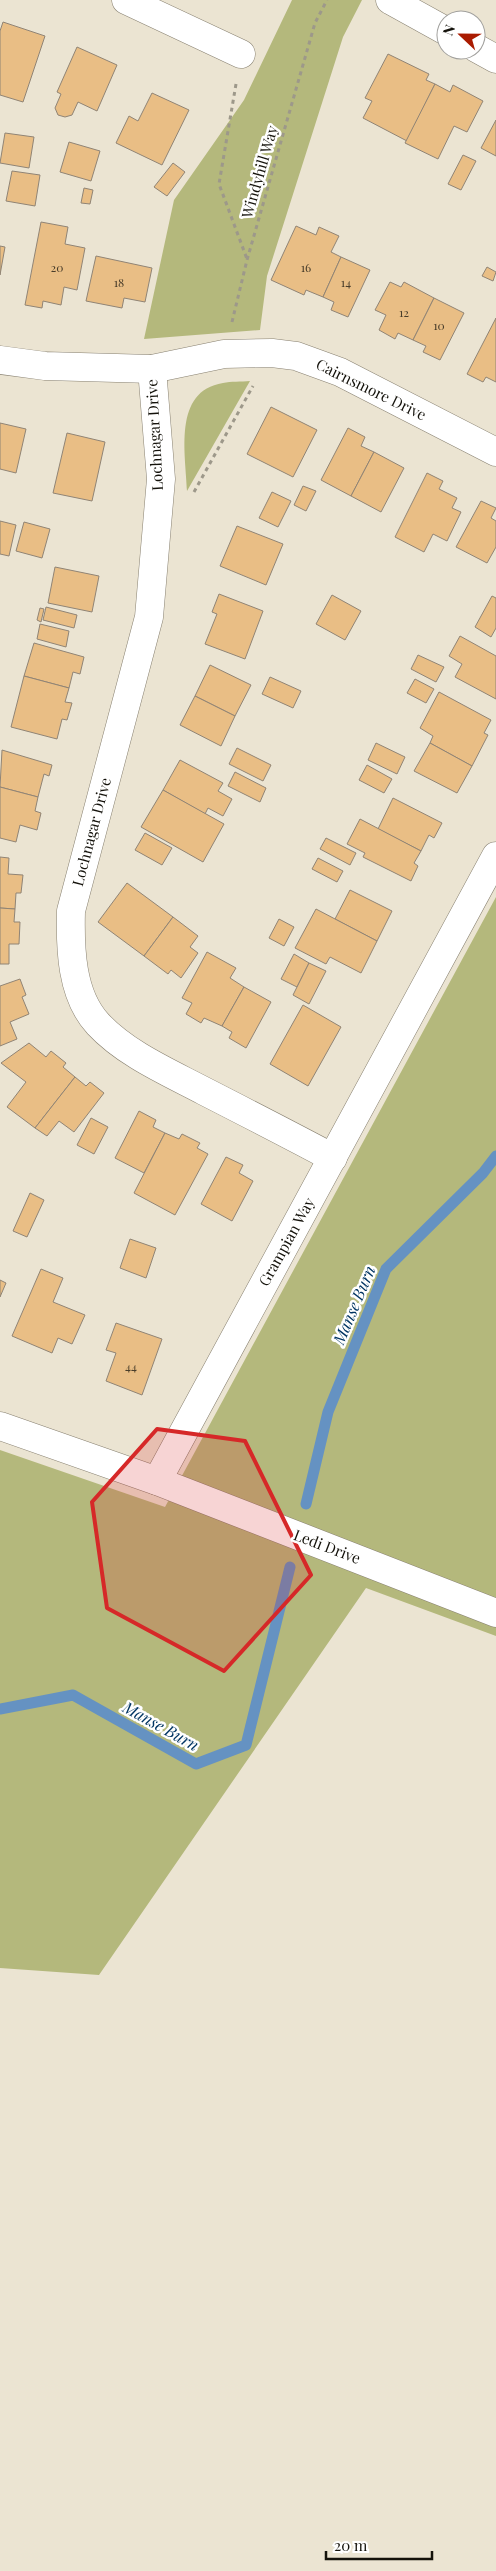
<svg xmlns="http://www.w3.org/2000/svg" width="496" height="2571" font-family="'Playfair Display',serif">
  <style>
    .green { fill: #b4b87c }
    .lines { fill: none; stroke-linecap: round; stroke-linejoin: round }
    .stream { stroke: #6592c2; stroke-width: 11 }
    .building { fill: #e9be85; stroke: #908475 }
    .minor-casing { stroke: #888171; stroke-width: 29 }
    .path { stroke: #9d988a; stroke-width: 3; stroke-dasharray: 4 4; stroke-linecap: butt }
    .minor { stroke: #fff; stroke-width: 28 }
    .marked { fill: #d62828; fill-opacity: 0.2; stroke: #d62828; stroke-width: 4; stroke-linejoin: round }
    .labels { text-anchor: middle; stroke-width: 5; stroke-linejoin: round; paint-order: stroke }
    .number-label { font-size: 12px; fill: #493d2a }
    .street-label { font-size: 15px; fill: #14120b; stroke: #fff }
    .water-label { font-size: 16px; font-style: italic; fill: #003462; stroke: #fff }
  </style>
  <rect width="100%" height="100%" fill="#ebe4d2"/>
  <!-- green -->
  <g class="green">
    <path d="M292,0H362L343,37L267,276L260,330L144,339L174,200L244,100Z"/>
    <path d="M250,381L187,491C186,455 172,391 223,383C231,381 241,382 250,381Z"/>
    <path d="M496,897V1636L366,1588L99,1975L0,1968V1450L165,1507Z"/>
  </g>
  <g class="lines">
    <!-- stream -->
    <g class="stream">
      <path d="M306,1504L328,1412L386,1269L483,1173L496,1156"/>
      <path d="M0,1709L73,1695L196,1764L246,1745L290,1567"/>
    </g>
  </g>
  <!-- building -->
  <g class="building">
    <path d="M3,22L45,36L23,102L0,95V31Z"/>
    <path d="M77,47L117,65L97,111L78,102L72,115L65,117L58,115L55,108L61,94L57,92Z"/>
    <path d="M388,54L429,74L426,80L435,84L407,141L363,118L372,101L365,98Z"/>
    <path d="M435,84L450,92L453,85L483,101L467,132L454,126L438,159L405,143Z"/>
    <path d="M152,93L189,110L162,165L116,143L129,116L138,121Z"/>
    <path d="M496,120V156L481,148Z"/>
    <path d="M5,133L34,137L29,168L0,163Z"/>
    <path d="M69,142L100,151L91,181L60,172Z"/>
    <path d="M463,155L476,161L461,190L448,184Z"/>
    <path d="M173,163L185,172L167,196L154,187Z"/>
    <path d="M12,171L40,175L35,206L6,201Z"/>
    <path d="M84,188L93,190L90,204L81,203Z"/>
    <path d="M41,222L68,227L65,244L85,248L77,290L64,287L61,305L43,301L42,308L25,305Z"/>
    <path d="M296,226L316,235L319,227L339,236L331,252L341,257L323,297L306,290L304,295L271,280Z"/>
    <path d="M0,246L5,247L0,275Z"/>
    <path d="M96,256L152,268L145,302L124,298L122,308L86,301Z"/>
    <path d="M341,257L370,270L348,317L331,310L334,302L323,297Z"/>
    <path d="M487,267L496,272L493,281L482,276Z"/>
    <path d="M390,282L401,287L404,282L434,298L413,340L398,333L395,339L379,330L386,315L375,310Z"/>
    <path d="M434,298L464,313L440,360L423,352L426,346L413,340Z"/>
    <path d="M496,318V382L486,377L483,382L467,374Z"/>
    <path d="M271,407L317,430L293,477L247,454Z"/>
    <path d="M0,423L26,429L16,473L0,469Z"/>
    <path d="M348,428L365,437L361,446L374,452L351,496L321,480Z"/>
    <path d="M67,433L105,442L92,501L53,493Z"/>
    <path d="M374,452L404,468L381,512L351,496Z"/>
    <path d="M427,473L443,481L439,489L457,498L452,508L461,512L447,541L433,534L424,552L395,537Z"/>
    <path d="M303,486L316,491L306,511L294,505Z"/>
    <path d="M272,492L291,501L278,527L259,518Z"/>
    <path d="M481,501L496,508L491,518L496,521V547L487,563L456,547Z"/>
    <path d="M0,521L16,525L9,556L0,554Z"/>
    <path d="M24,522L50,529L42,558L16,551Z"/>
    <path d="M237,526L283,544L266,585L220,566Z"/>
    <path d="M55,567L99,576L92,612L48,603Z"/>
    <path d="M219,594L263,611L245,659L205,644L217,614L212,612Z"/>
    <path d="M332,595L361,611L345,640L316,624Z"/>
    <path d="M492,596L496,598V628L491,637L475,627Z"/>
    <path d="M46,607L77,615L74,628L43,620Z"/>
    <path d="M40,608L44,609L41,622L37,620Z"/>
    <path d="M40,624L69,631L66,647L37,639Z"/>
    <path d="M460,636L496,656V699L455,677L462,664L449,656Z"/>
    <path d="M34,643L84,657L80,674L73,672L69,688L24,676Z"/>
    <path d="M418,655L444,667L436,682L411,669Z"/>
    <path d="M210,665L251,685L235,716L195,696Z"/>
    <path d="M24,676L69,688L65,702L72,703L67,720L62,719L57,739L11,727Z"/>
    <path d="M270,677L301,691L293,708L262,694Z"/>
    <path d="M415,679L434,689L426,703L407,693Z"/>
    <path d="M439,692L491,720L484,733L488,735L472,766L430,743L433,736L420,728Z"/>
    <path d="M195,696L235,716L221,746L180,725Z"/>
    <path d="M376,743L405,757L397,774L368,760Z"/>
    <path d="M430,743L472,766L457,793L414,771Z"/>
    <path d="M237,748L271,765L263,781L229,764Z"/>
    <path d="M2,750L52,765L49,776L44,774L38,797L0,787Z"/>
    <path d="M180,760L223,783L218,791L232,799L223,816L208,808L205,814L163,790Z"/>
    <path d="M367,765L392,779L384,793L359,780Z"/>
    <path d="M235,772L266,788L260,802L228,786Z"/>
    <path d="M0,787L38,797L35,811L41,813L37,830L20,825L16,842L0,838Z"/>
    <path d="M163,790L224,824L203,862L141,827Z"/>
    <path d="M393,798L442,823L434,838L429,835L421,851L378,829Z"/>
    <path d="M360,819L421,851L414,863L418,866L411,881L363,857L365,853L347,844Z"/>
    <path d="M145,833L172,848L162,865L135,850Z"/>
    <path d="M326,838L356,853L350,865L320,849Z"/>
    <path d="M0,857L9,858L8,874L23,875L21,893H16L15,909L0,908Z"/>
    <path d="M318,858L343,871L337,882L312,869Z"/>
    <path d="M127,883L173,917L144,956L98,922Z"/>
    <path d="M350,890L392,911L377,941L335,919Z"/>
    <path d="M0,908L15,909L14,922H20L19,944H9V964H0Z"/>
    <path d="M316,909L377,941L361,973L330,957L326,964L295,948Z"/>
    <path d="M173,917L198,936L190,947L198,953L181,978L171,970L168,974L144,956Z"/>
    <path d="M279,919L294,927L284,946L269,938Z"/>
    <path d="M207,952L236,968L230,978L244,987L222,1026L204,1018L201,1023L186,1014L192,1003L182,998Z"/>
    <path d="M294,954L309,963L297,987L281,979Z"/>
    <path d="M309,963L326,971L309,1004L293,995Z"/>
    <path d="M20,979L26,995L22,997L29,1014L10,1022L17,1039L0,1046V986Z"/>
    <path d="M244,987L271,1002L246,1048L229,1038L232,1032L222,1026Z"/>
    <path d="M303,1005L341,1027L308,1086L270,1064Z"/>
    <path d="M29,1043L46,1057L51,1051L66,1063L63,1067L75,1077L35,1128L7,1107L26,1082L1,1063Z"/>
    <path d="M75,1077L86,1086L90,1082L104,1093L74,1132L59,1121L47,1136L35,1128Z"/>
    <path d="M139,1111L156,1120L153,1127L165,1133L144,1173L115,1158Z"/>
    <path d="M91,1118L108,1127L94,1154L77,1145Z"/>
    <path d="M165,1133L179,1139L182,1134L200,1143L197,1148L208,1154L175,1215L134,1193Z"/>
    <path d="M226,1157L243,1165L239,1173L253,1181L232,1221L201,1204Z"/>
    <path d="M30,1193L44,1200L27,1237L13,1231Z"/>
    <path d="M130,1239L156,1248L146,1278L120,1268Z"/>
    <path d="M41,1269L63,1278L53,1302L85,1315L72,1344L58,1338L52,1353L12,1336Z"/>
    <path d="M0,1280L6,1283L0,1297Z"/>
    <path d="M116,1323L162,1339L142,1395L106,1381L116,1353L106,1350Z"/>
  </g>
  <g class="lines">
    <defs>
      <g id="minor">
        <path d="M126,0L241,54"/>
        <path d="M390,0L446,31"/>
        <path d="M476,48L496,59"/>
        <path d="M0,360L45,366L152,369L224,354L272,353L296,356L340,372L496,452"/>
        <path d="M152,369L161,479L149,617L71,911C70,948 71,995 98,1024C126,1054 168,1072 204,1091C247,1113 290,1135 333,1158"/>
        <path d="M0,1426L157,1481L496,1613"/>
        <path d="M157,1481L496,856"/>
      </g>
    </defs>
    <!-- minor casing -->
    <use href="#minor" class="minor-casing"/>
    <!-- path -->
    <g class="path">
      <path d="M236,84L219,184L247,259"/>
      <path d="M232,322L247,260L315,23L327,0"/>
      <path d="M194,492L253,386"/>
    </g>
    <!-- minor -->
    <use href="#minor" class="minor"/>
  </g>
  <!-- marked area -->
  <path class="marked" d="M157,1429L245,1441L311,1575L224,1671L107,1608L92,1502Z"/>
  <g class="labels">
    <!-- number labels -->
    <g class="number-label">
      <text x="57" y="272">20</text>
      <text x="306" y="272">16</text>
      <text x="119" y="287">18</text>
      <text x="346" y="287">14</text>
      <text x="404" y="317">12</text>
      <text x="439" y="330">10</text>
      <text x="131" y="1371">44</text>
    </g>
    <!-- street labels -->
    <g class="street-label">
      <text transform="translate(260 172) rotate(-74)" y="5">Windyhill Way</text>
      <text transform="translate(371 390) rotate(26)" y="5">Cairnsmore Drive</text>
      <text transform="translate(155 435) rotate(-93)" y="5">Lochnagar Drive</text>
      <text transform="translate(92 832) rotate(-75)" y="5">Lochnagar Drive</text>
      <text transform="translate(287 1242) rotate(-61)" y="5">Grampian Way</text>
      <text transform="translate(327 1547) rotate(21)" y="5">Ledi Drive</text>
    </g>
    <!-- water labels -->
    <g class="water-label">
      <text transform="translate(354 1305) rotate(-67)" y="6">Manse Burn</text>
      <text transform="translate(161 1726) rotate(29)" y="6">Manse Burn</text>
    </g>
  </g>
  <!-- north arrow -->
  <g transform="translate(461 35) rotate(292)"><circle r="24" fill="#ffffff" stroke="#a1a09d"/>
  <path d="M0-4L9 19L0 12L-9 19Z" fill="#aa1b01"/>
  <text y="-8" font-size="14" font-weight="bold" text-anchor="middle" fill="#14120b">N</text>
  </g>
  <!-- scale -->
  <path d="M326 2551v8h106v-8" fill="none" stroke="#14120b" stroke-width="2.5"/>
  <text x="334" y="2551" font-size="15" fill="#14120b" stroke="#ffffff" stroke-width="4" paint-order="stroke">20 m</text>
</svg>
